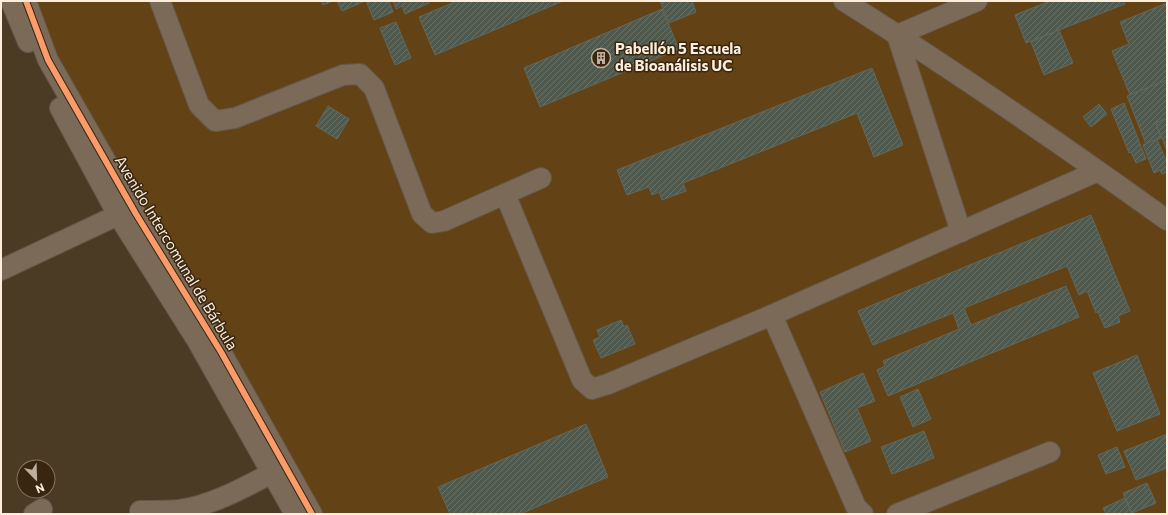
<svg xmlns="http://www.w3.org/2000/svg" width="1168" height="515" font-family="Commissioner,sans-serif">
  <style>
    .built { fill: #634216 }
    .building { fill: url(#building-hatch); stroke: #60695d }
    .lines { fill: none; stroke-linecap: round; stroke-linejoin: round }
    .minor-casing { stroke: #645748; stroke-width: 22 }
    .minor { stroke: #7a6a57; stroke-width: 20 }
    .cycleway-casing { stroke: #392610; stroke-width: 8 }
    .cycleway { stroke: #fa9b69; stroke-width: 6 }
    .labels { text-anchor: middle; stroke-width: 3; stroke-linejoin: round; paint-order: stroke }
    .poi-label { font-size: 15px; font-weight: bold; fill: #fceddd; stroke: #392610; text-anchor: start }
    .street-label { font-size: 15px; fill: #fceddd; stroke: #392610 }
  </style>
  <defs>
    <pattern id="building-hatch" width="6" height="6" patternUnits="userSpaceOnUse"><rect width="6" height="6" fill="#50594e"/><path d="M-1 1l2-2M0 6l6-6M5 7l2-2" fill="none" stroke="#6a7167"/></pattern>
  </defs>
  <rect width="100%" height="100%" fill="#4b3a24"/>
  <!-- built -->
  <path class="built" d="M26,1H1167V514H312Z"/>
  <!-- building -->
  <g class="building">
    <path d="M321,1H333L323,5Z"/>
    <path d="M337,1H365L342,11Z"/>
    <path d="M366,1H389L393,12L374,20Z"/>
    <path d="M393,1H428L429,3L405,14L402,6L396,9Z"/>
    <path d="M457,1H563L435,55L419,17Z"/>
    <path d="M660,1H692L696,12L669,23Z"/>
    <path d="M1050,1H1124L1125,4L1026,43L1015,15Z"/>
    <path d="M1167,3V80L1130,95L1112,51L1129,44L1120,22Z"/>
    <path d="M662,9L679,49L540,107L524,68Z"/>
    <path d="M396,22L411,58L395,65L380,28Z"/>
    <path d="M1059,30L1073,63L1044,75L1031,42Z"/>
    <path d="M872,68L903,145L874,157L857,113L683,183L686,191L662,200L659,192L652,195L649,187L627,195L617,170Z"/>
    <path d="M1167,80V118L1156,123L1161,138L1146,144L1127,96Z"/>
    <path d="M1124,103L1146,159L1136,163L1131,152L1129,153L1111,109Z"/>
    <path d="M1099,104L1107,114L1091,127L1083,117Z"/>
    <path d="M328,106L349,119L337,139L316,126Z"/>
    <path d="M1167,118V151L1156,123Z"/>
    <path d="M1157,139L1167,163V172L1162,174L1160,170L1154,173L1143,145Z"/>
    <path d="M1091,215L1130,311L1118,316L1120,322L1105,328L1098,312L1096,313L1087,291L1079,295L1067,266L964,308L971,325L1066,286L1079,317L888,396L877,370L885,366L883,361L959,329L953,313L873,345L858,311Z"/>
    <path d="M621,320L624,327L627,325L635,344L601,358L593,340L600,337L597,330Z"/>
    <path d="M1137,355L1160,414L1117,431L1093,373Z"/>
    <path d="M863,373L875,401L857,408L871,441L845,452L820,392Z"/>
    <path d="M918,389L931,419L913,427L900,397Z"/>
    <path d="M586,424L608,477L520,514H450L438,487Z"/>
    <path d="M924,431L934,458L892,474L881,447Z"/>
    <path d="M1167,434V468L1136,480L1124,451Z"/>
    <path d="M1117,447L1125,467L1106,474L1098,455Z"/>
    <path d="M1147,483L1156,503L1132,513L1123,493Z"/>
    <path d="M1125,498L1132,514H1106L1103,508Z"/>
  </g>
  <g class="lines">
    <defs>
      <g id="minor">
        <path d="M11,1L28,42"/>
        <path d="M26,1L48,60L136,214L221,352L312,514"/>
        <path d="M160,1L199,105L215,121L235,118L343,75L360,74L374,88L422,214L432,223L444,221L541,178"/>
        <path d="M844,1C954,70 1061,144 1167,220"/>
        <path d="M60,108L118,215L198,342L295,514"/>
        <path d="M505,194L582,380L592,389L608,384L772,315L1098,171"/>
        <path d="M961,232L897,35L977,1"/>
        <path d="M1,270L118,215"/>
        <path d="M772,315L856,507L863,514"/>
        <path d="M140,511C153,511 167,511 180,510C213,505 243,488 272,473"/>
        <path d="M34,514L42,509"/>
        <path d="M897,514L1050,452"/>
      </g>
    </defs>
    <!-- minor casing -->
    <use href="#minor" class="minor-casing"/>
    <!-- minor -->
    <use href="#minor" class="minor"/>
    <defs>
      <path id="cycleway" d="M26,1L48,60L136,214L221,352L312,514"/>
    </defs>
    <!-- cycleway casing -->
    <use href="#cycleway" class="cycleway-casing"/>
    <!-- cycleway -->
    <use href="#cycleway" class="cycleway"/>
  </g>
  <!-- icons -->
  <defs>
    <symbol id="building-ring" viewBox="-11 -11 22 22"><circle r="9.5" fill="#392610" stroke="#beae9c" stroke-width="1.5"/><path d="M-4-6H4V6H1V3H-1V6H-4ZM-2.5-4.3h1.7v1.8h-1.7ZM.8-4.3h1.7v1.8H.8ZM-2.5-1h1.7V.8h-1.7ZM.8-1h1.7V.8H.8Z" fill="#beae9c"/></symbol>
  </defs>
  <g fill-rule="evenodd">
    <use href="#building-ring" x="590" y="47" width="22" height="22"/>
  </g>
  <g class="labels">
    <!-- poi labels -->
    <g class="poi-label">
      <text x="615" y="54">Pabellón 5 Escuela<tspan x="615" dy="17">de Bioanálisis UC</tspan></text>
    </g>
    <!-- street labels -->
    <g class="street-label">
      <text transform="translate(176 253) rotate(59)" y="5">Avenido Intercomunal de Bárbula</text>
    </g>
  </g>
  <!-- border -->
  <rect width="1168" height="515" fill="none" stroke="#fceddd" stroke-width="4"/>
  <!-- north arrow -->
  <g transform="translate(36 479) rotate(157)"><circle r="19" fill="#392610" stroke="#877662"/>
  <path d="M0-3L7 15L0 10L-7 15Z" fill="#beae9c"/>
  <text y="-6" font-size="11" font-weight="bold" text-anchor="middle" fill="#fceddd">N</text>
  </g>
</svg>
